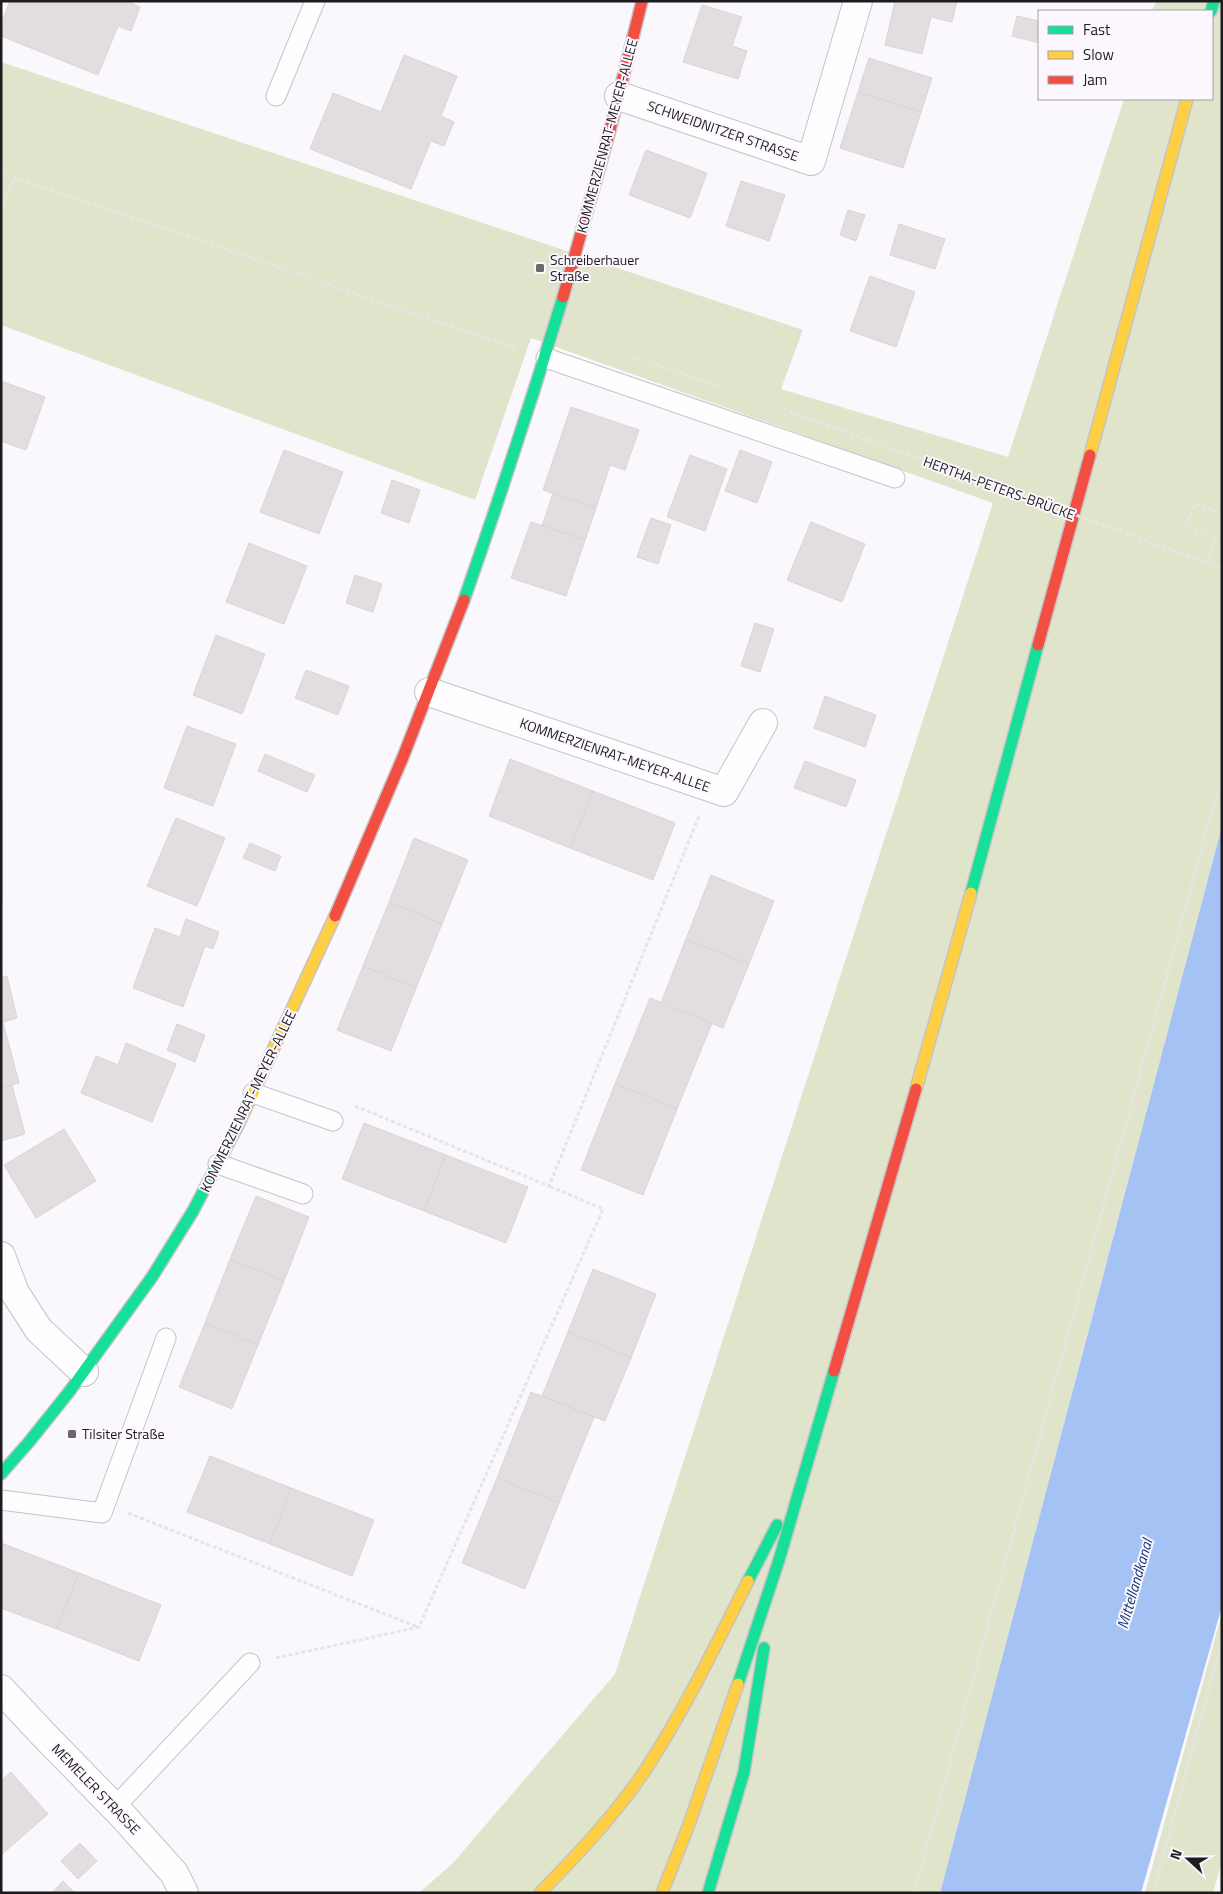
<svg xmlns="http://www.w3.org/2000/svg" width="1223" height="1894" font-family="'Titillium Web',sans-serif">
  <style>
    .green { fill: #dfe4ca }
    .water { fill: #a4c2f3 }
    .building { fill: #e2dee0; stroke: #d8d5d6 }
    .lines { fill: none; stroke-linecap: round; stroke-linejoin: round }
    .lane-casing { stroke: #c5c3c7; stroke-width: 21 }
    .street-casing { stroke: #c5c3c7; stroke-width: 30 }
    .fast-casing { stroke: #c5c3c7; stroke-width: 14 }
    .slow-casing { stroke: #c5c3c7; stroke-width: 14 }
    .jam-casing { stroke: #c5c3c7; stroke-width: 14 }
    .path { stroke: #e6e5e6; stroke-width: 3; stroke-dasharray: 4 2.5; stroke-linecap: butt }
    .lane { stroke: #fefeff; stroke-width: 19 }
    .street { stroke: #fefeff; stroke-width: 28 }
    .fast { stroke: #16e098; stroke-width: 11 }
    .slow { stroke: #ffcf43; stroke-width: 11 }
    .jam { stroke: #f24e42; stroke-width: 11 }
    .path-bridge { stroke: #e6e5e6; stroke-width: 3; stroke-dasharray: 4 2.5; stroke-linecap: butt }
    .poi-dot { fill: #6b686c; stroke: #fcf7fe; stroke-width: 2 }
    .labels { text-anchor: middle; stroke-width: 4; stroke-linejoin: round; paint-order: stroke }
    .street-label { font-size: 14px; fill: #1d1b1e; stroke: #fcf7fe }
    .poi-label { font-size: 14px; fill: #1d1b1e; stroke: #fcf7fe; text-anchor: start }
    .water-label { font-size: 15px; font-style: italic; fill: #0c3671; stroke: #fcf7fe }
  </style>
  <rect width="100%" height="100%" fill="#fbf8fd"/>
  <!-- green -->
  <g class="green">
    <path d="M1156,1H1222V826L940,1893H419L453,1863L615,1674L993,503L531,338L475,500L1,325V62L803,330L781,389L1008,457L1124,99H1212V11H1152Z"/>
    <path d="M1222,1613V1861L1213,1893H1145Z"/>
  </g>
  <!-- water -->
  <path class="water" d="M1222,826V1606L1141,1893H940Z"/>
  <!-- building -->
  <g class="building">
    <path d="M10,1H127L140,7L131,31L118,26L98,75L1,36V24Z"/>
    <path d="M895,1H957L952,22L931,17L922,54L885,45Z"/>
    <path d="M702,5L742,17L732,46L747,51L738,79L683,62Z"/>
    <path d="M1017,16L1039,21V43L1012,36Z"/>
    <path d="M404,55L457,76L441,116L454,122L444,146L431,141L411,189L310,149L333,93L381,112Z"/>
    <path d="M869,58L932,78L921,112L858,92Z"/>
    <path d="M858,92L921,112L903,168L840,148Z"/>
    <path d="M646,150L707,173L690,218L629,195Z"/>
    <path d="M741,181L785,195L769,241L726,226Z"/>
    <path d="M848,210L865,215L856,241L840,235Z"/>
    <path d="M899,224L945,239L935,269L890,255Z"/>
    <path d="M870,276L915,292L896,347L850,331Z"/>
    <path d="M1,381L45,397L26,450L1,441Z"/>
    <path d="M571,407L639,430L625,470L610,465L596,508L543,490Z"/>
    <path d="M284,450L343,472L319,534L260,512Z"/>
    <path d="M740,450L772,462L757,503L725,491Z"/>
    <path d="M690,455L727,469L705,531L667,517Z"/>
    <path d="M392,480L420,490L409,523L381,513Z"/>
    <path d="M553,493L596,508L585,540L542,526Z"/>
    <path d="M651,518L671,525L658,564L637,557Z"/>
    <path d="M531,522L585,540L566,596L511,578Z"/>
    <path d="M811,522L865,544L842,602L787,580Z"/>
    <path d="M249,543L307,566L284,624L226,602Z"/>
    <path d="M355,575L382,584L373,612L346,603Z"/>
    <path d="M755,623L774,629L760,672L741,666Z"/>
    <path d="M216,635L265,654L242,714L193,695Z"/>
    <path d="M306,670L349,686L338,715L295,698Z"/>
    <path d="M825,696L876,715L865,747L814,728Z"/>
    <path d="M187,726L236,744L213,806L164,788Z"/>
    <path d="M265,754L315,775L307,792L258,771Z"/>
    <path d="M510,759L593,791L570,848L489,816Z"/>
    <path d="M805,761L856,780L846,807L794,788Z"/>
    <path d="M593,791L675,823L653,880L570,848Z"/>
    <rect x="1" y="804" width="1" height="94"/>
    <path d="M176,818L225,838L197,906L147,886Z"/>
    <path d="M414,838L468,860L442,924L389,902Z"/>
    <path d="M250,843L281,856L275,871L243,858Z"/>
    <path d="M711,875L774,901L749,964L686,939Z"/>
    <path d="M389,902L442,924L416,988L363,966Z"/>
    <path d="M186,919L219,932L213,949L205,946L183,1007L133,988L155,928L180,937Z"/>
    <path d="M686,939L749,964L723,1028L661,1003Z"/>
    <path d="M363,966L416,988L391,1051L337,1030Z"/>
    <path d="M7,976L17,1018L3,1022L19,1083L1,1088V978Z"/>
    <path d="M650,998L712,1023L677,1109L615,1084Z"/>
    <path d="M177,1024L205,1035L195,1062L167,1050Z"/>
    <path d="M126,1043L176,1064L152,1122L81,1093L96,1056L118,1065Z"/>
    <path d="M615,1084L677,1109L643,1195L581,1170Z"/>
    <path d="M12,1085L25,1134L1,1141V1088Z"/>
    <path d="M364,1123L446,1155L424,1211L342,1179Z"/>
    <path d="M64,1129L96,1181L36,1218L4,1165Z"/>
    <path d="M446,1155L528,1187L506,1243L424,1211Z"/>
    <path d="M256,1196L309,1217L284,1281L230,1259Z"/>
    <path d="M230,1259L284,1281L258,1345L205,1323Z"/>
    <path d="M593,1269L656,1294L631,1358L568,1332Z"/>
    <path d="M205,1323L258,1345L232,1409L179,1387Z"/>
    <path d="M568,1332L631,1358L605,1421L542,1396Z"/>
    <path d="M531,1392L594,1417L559,1503L497,1478Z"/>
    <path d="M210,1456L291,1488L270,1544L187,1512Z"/>
    <path d="M497,1478L559,1503L525,1589L462,1563Z"/>
    <path d="M291,1488L374,1520L352,1576L270,1544Z"/>
    <path d="M1,1543L79,1573L57,1629L1,1608Z"/>
    <path d="M79,1573L161,1605L139,1661L57,1629Z"/>
    <path d="M11,1772L48,1814L1,1855V1781Z"/>
    <path d="M80,1843L97,1861L78,1879L61,1861Z"/>
    <path d="M63,1881L75,1893H52Z"/>
  </g>
  <g class="lines">
    <defs>
      <g id="lane">
        <path d="M276,96L315,1"/>
        <path d="M546,358L895,478"/>
        <path d="M253,1093L333,1121"/>
        <path d="M218,1164L303,1194"/>
        <path d="M1,1500L102,1513L166,1338"/>
        <path d="M115,1807L250,1663"/>
      </g>
      <g id="street">
        <path d="M619,96L811,161L858,1"/>
        <path d="M429,692L724,792L763,723"/>
        <path d="M1,1256L15,1293L39,1330L84,1372"/>
        <path d="M1,1689L43,1734L122,1815L174,1873L184,1893"/>
      </g>
      <g id="fast">
        <path d="M1211,11L1214,1"/>
        <path d="M464,600C499,500 532,399 563,297"/>
        <path d="M971,893L1038,645"/>
        <path d="M1,1474L29,1442L69,1392L152,1277L193,1211L239,1123"/>
        <path d="M748,1581L777,1525"/>
        <path d="M738,1684L779,1560L834,1371"/>
        <path d="M708,1893L744,1772L764,1648"/>
      </g>
      <g id="slow">
        <path d="M1090,455L1187,99"/>
        <path d="M916,1089L971,893"/>
        <path d="M239,1123L335,916"/>
        <path d="M540,1893C578,1854 616,1814 646,1769C685,1709 716,1645 748,1581"/>
        <path d="M662,1893L688,1827L738,1684"/>
      </g>
      <g id="jam">
        <path d="M563,297L610,130L642,1"/>
        <path d="M1038,645L1090,455"/>
        <path d="M335,916L403,757L464,600"/>
        <path d="M834,1371L916,1089"/>
      </g>
    </defs>
    <!-- lane casing -->
    <use href="#lane" class="lane-casing"/>
    <!-- street casing -->
    <use href="#street" class="street-casing"/>
    <!-- fast casing -->
    <use href="#fast" class="fast-casing"/>
    <!-- slow casing -->
    <use href="#slow" class="slow-casing"/>
    <!-- jam casing -->
    <use href="#jam" class="jam-casing"/>
    <!-- path -->
    <g class="path">
      <path d="M1,173L517,348"/>
      <path d="M1,208L15,178"/>
      <path d="M630,360L635,357L723,388"/>
      <path d="M1207,563L1216,538L1185,526L1195,504L1222,513"/>
      <path d="M355,1106L549,1186L699,816"/>
      <path d="M128,1513L418,1627"/>
      <path d="M276,1658L419,1627L603,1209L549,1186"/>
      <path d="M914,1893L1222,775"/>
      <path d="M1153,1893L1222,1641"/>
    </g>
    <!-- lane -->
    <use href="#lane" class="lane"/>
    <!-- street -->
    <use href="#street" class="street"/>
    <!-- fast -->
    <use href="#fast" class="fast"/>
    <!-- slow -->
    <use href="#slow" class="slow"/>
    <!-- jam -->
    <use href="#jam" class="jam"/>
    <!-- path-bridge -->
    <path class="path-bridge" d="M777,407L1222,568"/>
  </g>
  <!-- markers -->
  <g class="poi-dot">
    <rect x="535" y="263" width="10" height="10" rx="2.5"/>
    <rect x="67" y="1429" width="10" height="10" rx="2.5"/>
  </g>
  <g class="labels">
    <!-- street labels -->
    <g class="street-label">
      <text transform="translate(723 131) rotate(19)" y="5">SCHWEIDNITZER STRASSE</text>
      <text transform="translate(607 136) rotate(-75)" y="5">KOMMERZIENRAT-MEYER-ALLEE</text>
      <text transform="translate(999 488) rotate(20)" y="5">HERTHA-PETERS-BRÜCKE</text>
      <text transform="translate(615 755) rotate(19)" y="5">KOMMERZIENRAT-MEYER-ALLEE</text>
      <text transform="translate(248 1101) rotate(-64)" y="5">KOMMERZIENRAT-MEYER-ALLEE</text>
      <text transform="translate(96 1789) rotate(46)" y="5">MEMELER STRASSE</text>
    </g>
    <!-- poi labels -->
    <g class="poi-label">
      <text x="550" y="265">Schreiberhauer<tspan x="550" dy="16">Straße</tspan></text>
      <text x="82" y="1439">Tilsiter Straße</text>
    </g>
    <!-- water labels -->
    <g class="water-label">
      <text transform="translate(1135 1584) rotate(-74)" y="5">Mittellandkanal</text>
    </g>
  </g>
  <!-- border -->
  <rect width="1223" height="1894" fill="none" stroke="#1d1b1e" stroke-width="5"/>
  <!-- legend -->
  <rect x="1038" y="10" width="175" height="90" fill="#fcf7fe" stroke="#a39fa4"/>
  <rect x="1048" y="26" width="25" height="8" fill="#16e098" stroke="#a39fa4"/>
  <text x="1083" y="35" font-size="15" fill="#1d1b1e">Fast</text>
  <rect x="1048" y="51" width="25" height="8" fill="#ffcf43" stroke="#a39fa4"/>
  <text x="1083" y="60" font-size="15" fill="#1d1b1e">Slow</text>
  <rect x="1048" y="76" width="25" height="8" fill="#f24e42" stroke="#a39fa4"/>
  <text x="1083" y="85" font-size="15" fill="#1d1b1e">Jam</text>
  <!-- north arrow -->
  <g transform="translate(1188 1859) rotate(291)" stroke="#fcf7fe" stroke-width="4" paint-order="stroke">
  <path d="M0-4L9 19L0 12L-9 19Z" fill="#1d1b1e"/>
  <text y="-8" font-size="14" font-weight="bold" text-anchor="middle" fill="#1d1b1e">N</text>
  </g>
</svg>
